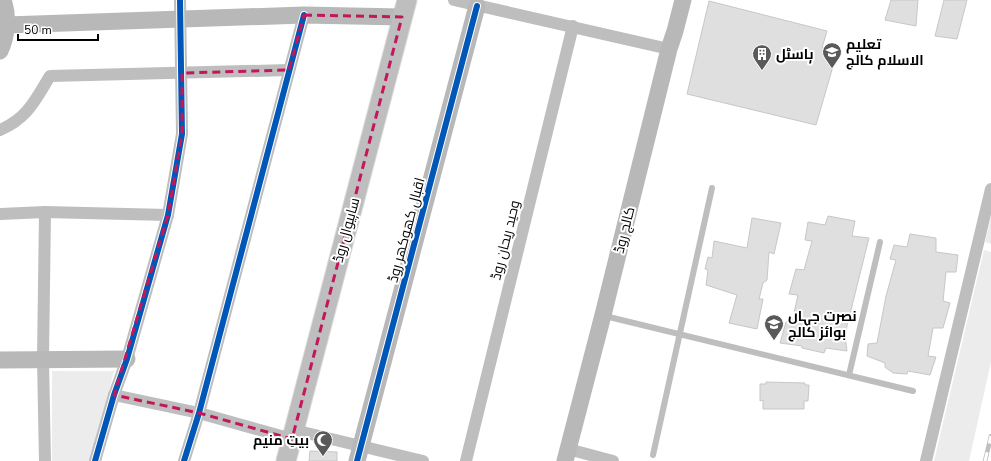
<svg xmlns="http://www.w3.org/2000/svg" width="991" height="461" font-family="'Nunito Sans',Cairo,sans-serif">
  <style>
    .green { fill: #ececec }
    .building { fill: #dfdfdf; stroke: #c7c7c7 }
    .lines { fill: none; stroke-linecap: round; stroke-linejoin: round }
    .primary-casing { stroke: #dbdbdb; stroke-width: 21 }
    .lane { stroke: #bebebe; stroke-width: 6 }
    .street { stroke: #bebebe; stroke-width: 12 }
    .secondary { stroke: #b8b8b8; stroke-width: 17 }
    .primary { stroke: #bebebe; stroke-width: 19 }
    .rail-casing { stroke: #bebebe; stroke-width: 4.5 }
    .rail { stroke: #fff; stroke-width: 3; stroke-dasharray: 9; stroke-linecap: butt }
    .cycleway-casing { stroke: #fff; stroke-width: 8 }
    .cycleway { stroke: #0057b8; stroke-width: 6 }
    .marked { fill: none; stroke: #c2185b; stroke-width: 3; stroke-dasharray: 8 5; stroke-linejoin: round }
    .labels { text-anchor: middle; stroke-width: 4; stroke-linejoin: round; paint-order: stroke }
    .poi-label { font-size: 14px; font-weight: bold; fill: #000; stroke: #fff; text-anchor: start }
    .street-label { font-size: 14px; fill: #000; stroke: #fff }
  </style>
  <rect width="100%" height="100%" fill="#fff"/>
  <!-- green -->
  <g class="green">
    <path d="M991,217V244L985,242Z"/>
    <path d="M984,250L991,252V362L969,461H934Z"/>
    <path d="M52,371H114L91,461H52Z"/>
  </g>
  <!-- building -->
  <g class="building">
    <path d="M891,0H918L916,26L885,20Z"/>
    <path d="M944,0H967L957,39L935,36Z"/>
    <path d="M709,1L827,31L822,48L838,49L816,125L687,94Z"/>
    <path d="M828,216L855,221L852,236L869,238L845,334L847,351L826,348L824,353L802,348V346L780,343L786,322H792L798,295L789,294L796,269L804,270L812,241L805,240L808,222L825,225Z"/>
    <path d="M752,218L781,223L774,254L769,252L767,280L763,283L759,299H763L757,329L729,323L737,295L706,285L708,270L705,269L708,257L712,258L714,241L747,248Z"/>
    <path d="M910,234L936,238V252L958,255L956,272H946L943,301L950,303L943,328H933L928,356L936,357L930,375L908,371L907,374L893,373L885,367V363L867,356L868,344L877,343L886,296L896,260L890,259L894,245L907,247Z"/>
    <path d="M766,382L805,383V385H809L808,401H804V409H763V400L760,401V384H766Z"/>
    <path d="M310,451L337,452V461H309Z"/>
  </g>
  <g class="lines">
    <defs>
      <path id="primary" d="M286,461L407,0"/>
    </defs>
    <!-- primary casing -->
    <use href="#primary" class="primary-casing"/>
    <!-- lane -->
    <g class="lane">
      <path d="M605,316L913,391"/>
      <path d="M849,375L880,242"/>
      <path d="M653,455L712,188"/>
    </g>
    <!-- street -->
    <g class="street">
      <path d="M454,0L669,49"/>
      <path d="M0,130C28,118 35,100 50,76L289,70"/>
      <path d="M45,212L43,359L45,461"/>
      <path d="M0,214L45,212L168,215"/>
      <path d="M114,395L199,413L292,439"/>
      <path d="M294,430L423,461"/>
      <path d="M568,449L613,461"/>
      <path d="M95,461L114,395L127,359L168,215L182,134L180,0"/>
      <path d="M184,461L199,413L304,15"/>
      <path d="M466,461L573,26"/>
      <path d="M926,461L991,189"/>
    </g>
    <!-- secondary -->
    <g class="secondary">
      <path d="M6,25L304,15L402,17"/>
      <path d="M0,51C7,36 9,16 3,0"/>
      <path d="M0,360L127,359"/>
      <path d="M357,461L477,6"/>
      <path d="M565,461L603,315L669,49L675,31L683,0"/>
    </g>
    <!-- primary -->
    <use href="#primary" class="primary"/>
    <defs>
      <path id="rail" d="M985,461L991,436"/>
    </defs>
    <!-- rail casing -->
    <use href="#rail" class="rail-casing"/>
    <!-- rail -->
    <use href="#rail" class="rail"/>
    <defs>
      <g id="cycleway">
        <path d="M95,461L114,395L127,359L168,215L182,134L180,0"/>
        <path d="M184,461L199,413L304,15"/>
        <path d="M357,461L477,6"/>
      </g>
    </defs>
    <!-- cycleway casing -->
    <use href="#cycleway" class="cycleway-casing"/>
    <!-- cycleway -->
    <use href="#cycleway" class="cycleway"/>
  </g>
  <!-- marked area -->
  <path class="marked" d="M304,15L402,17L292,439L199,413L114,395L168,215L182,134V73L289,70Z"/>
  <!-- icons -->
  <defs>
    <symbol id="university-pin" viewBox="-11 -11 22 30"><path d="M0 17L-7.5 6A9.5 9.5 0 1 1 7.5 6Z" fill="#595959" stroke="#fff"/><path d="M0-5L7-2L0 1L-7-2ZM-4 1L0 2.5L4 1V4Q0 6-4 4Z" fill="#fff"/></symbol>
    <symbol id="building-pin" viewBox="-11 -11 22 30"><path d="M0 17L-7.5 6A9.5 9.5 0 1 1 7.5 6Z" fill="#595959" stroke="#fff"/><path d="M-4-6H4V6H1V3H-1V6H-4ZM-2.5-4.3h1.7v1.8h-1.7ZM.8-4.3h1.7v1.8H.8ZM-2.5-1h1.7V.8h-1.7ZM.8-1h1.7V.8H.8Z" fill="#fff"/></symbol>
    <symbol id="mosque-pin" viewBox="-11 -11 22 30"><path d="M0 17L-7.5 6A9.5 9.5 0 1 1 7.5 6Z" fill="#595959" stroke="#fff"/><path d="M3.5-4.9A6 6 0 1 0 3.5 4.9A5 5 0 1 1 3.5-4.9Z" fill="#fff"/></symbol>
  </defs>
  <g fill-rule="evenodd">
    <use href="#university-pin" x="821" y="41" width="22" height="30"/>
    <use href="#building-pin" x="751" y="43" width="22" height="30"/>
    <use href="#university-pin" x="763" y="313" width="22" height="30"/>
    <use href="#mosque-pin" x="312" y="429" width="22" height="30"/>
  </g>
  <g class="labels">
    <!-- poi labels -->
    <g class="poi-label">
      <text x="846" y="49">تعلیم<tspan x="846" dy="16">الاسلام کالج</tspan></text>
      <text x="776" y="59">ہاسٹل</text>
      <text x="788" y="321">نصرت جہاں<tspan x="788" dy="16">بوائز کالج</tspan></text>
      <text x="309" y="445" text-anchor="end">بیتِ منیم</text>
    </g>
    <!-- street labels -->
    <g class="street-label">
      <text transform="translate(346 230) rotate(-75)" y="5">ساہیوال روڈ</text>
      <text transform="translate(406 230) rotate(-75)" y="5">اقبال کھوکھر روڈ</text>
      <text transform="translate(624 230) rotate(-76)" y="5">کالج روڈ</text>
      <text transform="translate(505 240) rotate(-76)" y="5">وحید ریحان روڈ</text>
    </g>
  </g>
  <!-- scale -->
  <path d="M18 34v6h80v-6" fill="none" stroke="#000000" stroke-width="2"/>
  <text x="24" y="34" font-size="12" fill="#000000" stroke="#ffffff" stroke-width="3" paint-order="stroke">50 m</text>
</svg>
